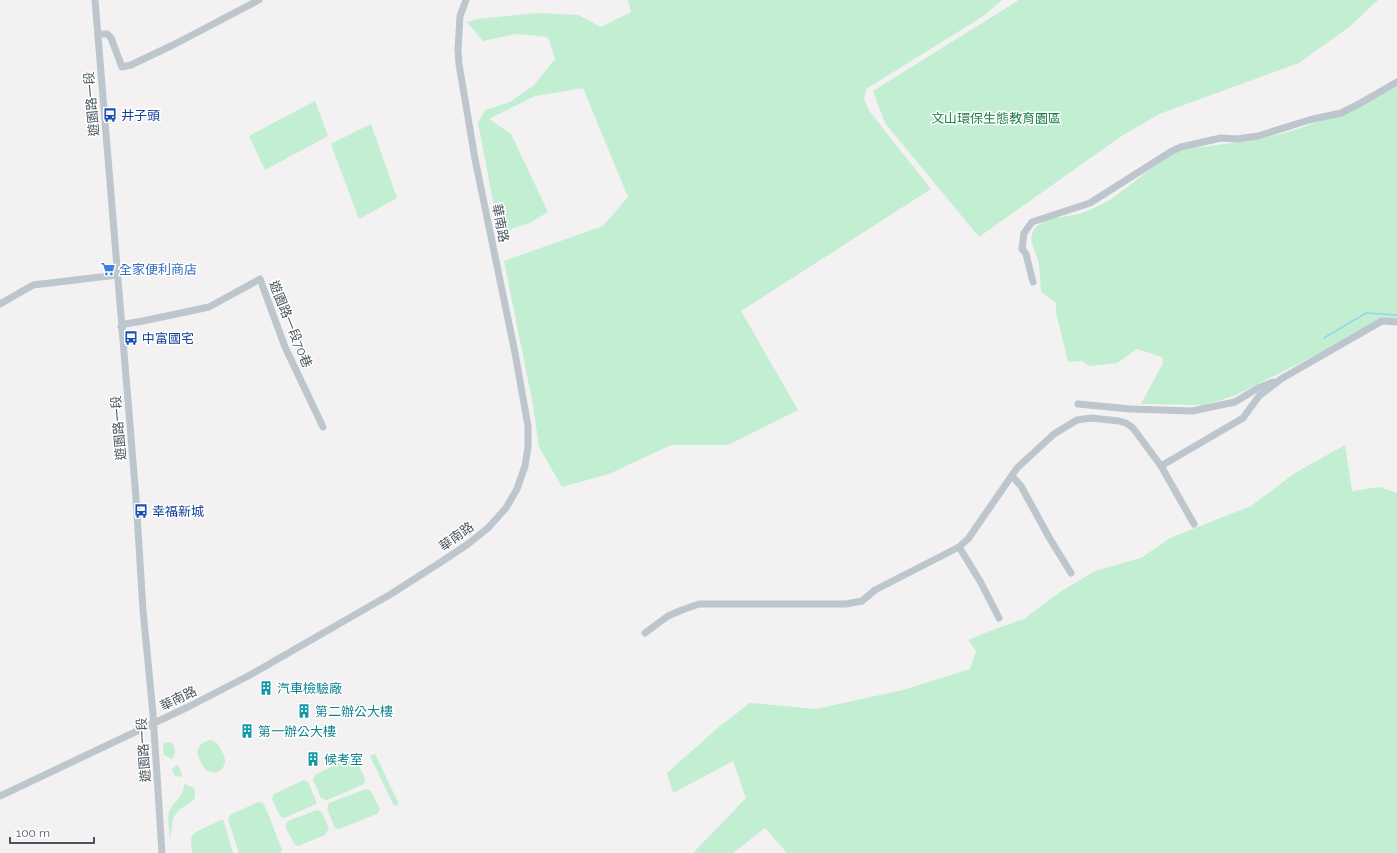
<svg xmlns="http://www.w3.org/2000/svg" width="1397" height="853" font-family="Raleway,'Noto Sans TC',sans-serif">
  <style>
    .green { fill: #c2eed2 }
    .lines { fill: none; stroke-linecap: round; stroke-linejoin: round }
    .stream { stroke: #91d9e9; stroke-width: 1.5 }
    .minor { stroke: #bdc6cd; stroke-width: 7 }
    .labels { text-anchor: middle; stroke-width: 3; stroke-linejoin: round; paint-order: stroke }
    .street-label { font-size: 13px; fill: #49555e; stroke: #fff }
    .transit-label { font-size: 13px; fill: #164399; stroke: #fff; text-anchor: start }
    .park-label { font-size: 13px; fill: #1b7e4b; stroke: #fff }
    .shop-label { font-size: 13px; fill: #366cbe; stroke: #fff; text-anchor: start }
    .culture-label { font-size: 13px; fill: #0d838f; stroke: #fff; text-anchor: start }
  </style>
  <rect width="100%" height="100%" fill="#f3f1f1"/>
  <!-- green -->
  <g class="green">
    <path d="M628,0H1002L982,17L866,89L864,99L870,112L931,189L741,311L798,410L728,445H671L609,474L562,487L539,447L533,405L504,261L603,226L628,197L583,88L535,96L489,119L511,134L548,212L530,223L513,228L500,237L478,123L485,110L510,102L533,86L555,59L548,37L516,34L483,41L467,22L478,19L538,13L578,15L601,27L631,12Z"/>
    <path d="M1018,0H1378L1349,27L1299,63L1159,114L1120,137L979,237L885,123L873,91L1016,2Z"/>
    <path d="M1397,86V318L1381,322L1234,396L1218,401L1202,405L1141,404L1163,363L1162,357L1137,349L1117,363L1089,366L1082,361L1068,362L1056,312V303L1041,292L1039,263L1031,240L1033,231L1037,226L1049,219L1080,214L1090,210L1110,200L1163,160L1177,152L1193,148L1248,141L1285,133L1351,111Z"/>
    <path d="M315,101L328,136L265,170L249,136Z"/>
    <path d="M371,124L397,198L359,219L331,144Z"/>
    <path d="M1345,445L1352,491L1380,487L1397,493V853H787L765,828L733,853H693L746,798L733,761L673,793L667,773L720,726L750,703L816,709L903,690L970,669L976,651L968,640L998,628L1024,619L1060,592L1095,571L1141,558L1170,538L1251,506L1295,473Z"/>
    <path d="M211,740L217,743C220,748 225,755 225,761C225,770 214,776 206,770C202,766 199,758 197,753C199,744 202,742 211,740Z"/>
    <path d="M170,742L174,746L175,753L172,759L164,755L163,743Z"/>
    <path d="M375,754L399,804L394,806L370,756Z"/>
    <path d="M351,757L356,759L365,779L364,784L327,800L321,798L313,779L315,775Z"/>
    <path d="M177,765L180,769L182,776L179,777L174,775L172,769Z"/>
    <path d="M304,780L308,782L317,803L314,805L284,818L280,816L272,799L274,794Z"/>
    <path d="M184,784L190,786L195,789V798L189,804L180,809L173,818L170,841C170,834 167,818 169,812C172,803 185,796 184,784Z"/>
    <path d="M366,789L371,791L380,809L377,814L339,829L335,828L327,809L329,803Z"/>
    <path d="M258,802L263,803L267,811L282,850L281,853H239L228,819L230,815Z"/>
    <path d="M317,810L322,812L329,829L325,835L298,846L294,844L285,826L288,821Z"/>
    <path d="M223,819L233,853H192L191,839L194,833Z"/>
  </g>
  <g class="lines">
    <!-- stream -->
    <path class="stream" d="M1324,338L1366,313L1397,315"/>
    <!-- minor -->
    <g class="minor">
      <path d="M95,0L136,498L143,610L153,714L162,853"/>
      <path d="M98,34H107L111,38L122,67L131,65L175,44L259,0"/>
      <path d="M1033,282L1026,254L1022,249L1024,233L1032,222L1090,203L1172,151L1181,147L1221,138L1237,139L1258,136L1309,120L1341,113L1357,105L1397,82"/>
      <path d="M0,304L33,285L117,275"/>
      <path d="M121,327L125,324L143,321L209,307L260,279L285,347L323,427"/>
      <path d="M1078,404L1130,409L1192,411L1235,402L1258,388L1273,382"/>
      <path d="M1161,466L1243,418L1259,396L1281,379L1382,321L1397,322"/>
      <path d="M1013,477L1021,486L1050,539L1071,573"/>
      <path d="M959,547L980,581L999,618"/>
      <path d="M645,633L668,616L682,610L699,604H846L862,601L875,590L959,547L968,539L1017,468L1054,434L1077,420L1091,418L1119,421L1126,423L1133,428L1161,466L1194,524"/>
      <path d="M0,796L188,707L250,675L391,594L441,562L468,544L488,528L506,508L517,489L525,466L528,447V426L515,353L475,159L459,64L458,49L460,16L466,0"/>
    </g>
  </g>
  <!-- icons -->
  <defs>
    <symbol id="bus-bare" viewBox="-9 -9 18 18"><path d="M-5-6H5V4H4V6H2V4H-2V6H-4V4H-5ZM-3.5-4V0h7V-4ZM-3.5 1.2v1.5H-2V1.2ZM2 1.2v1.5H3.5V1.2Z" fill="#1a4fb4" stroke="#fff" stroke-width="2.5" paint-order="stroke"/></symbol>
    <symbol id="supermarket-bare" viewBox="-9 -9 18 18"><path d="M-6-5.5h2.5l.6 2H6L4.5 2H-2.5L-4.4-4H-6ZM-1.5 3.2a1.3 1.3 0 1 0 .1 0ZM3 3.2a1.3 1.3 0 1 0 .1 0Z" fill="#3f7fe0" stroke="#fff" stroke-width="2.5" paint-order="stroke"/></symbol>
    <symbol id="building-bare" viewBox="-9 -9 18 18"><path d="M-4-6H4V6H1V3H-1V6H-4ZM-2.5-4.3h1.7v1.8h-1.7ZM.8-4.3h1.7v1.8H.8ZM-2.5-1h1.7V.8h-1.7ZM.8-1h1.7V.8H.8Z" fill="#0f9aa8" stroke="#fff" stroke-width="2.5" paint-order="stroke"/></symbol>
  </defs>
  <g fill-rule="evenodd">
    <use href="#bus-bare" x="100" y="105" width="20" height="20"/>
    <use href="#supermarket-bare" x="98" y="259" width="20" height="20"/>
    <use href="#bus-bare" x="121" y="328" width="20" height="20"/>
    <use href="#bus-bare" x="131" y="501" width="20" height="20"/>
    <use href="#building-bare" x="256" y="678" width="20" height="20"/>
    <use href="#building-bare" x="294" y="701" width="20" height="20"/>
    <use href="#building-bare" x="237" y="721" width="20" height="20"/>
    <use href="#building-bare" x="303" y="749" width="20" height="20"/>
  </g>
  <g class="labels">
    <!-- street labels -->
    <g class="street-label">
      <text transform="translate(91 104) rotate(-95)" y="5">遊園路一段</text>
      <text transform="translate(501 223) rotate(79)" y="5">華南路</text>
      <text transform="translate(291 324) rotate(68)" y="5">遊園路一段70巷</text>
      <text transform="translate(118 428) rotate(-95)" y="5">遊園路一段</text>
      <text transform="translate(456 536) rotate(-36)" y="5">華南路</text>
      <text transform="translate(178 698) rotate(-26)" y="5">華南路</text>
      <text transform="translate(143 750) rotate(-94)" y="5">遊園路一段</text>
    </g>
    <!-- transit labels -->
    <g class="transit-label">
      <text x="121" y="120">井子頭</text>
      <text x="142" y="343">中富國宅</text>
      <text x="152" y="516">幸福新城</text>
    </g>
    <!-- park labels -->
    <g class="park-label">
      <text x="996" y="123">文山環保生態教育園區</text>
    </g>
    <!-- shop labels -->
    <g class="shop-label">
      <text x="119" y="274">全家便利商店</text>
    </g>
    <!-- culture labels -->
    <g class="culture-label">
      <text x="277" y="693">汽車檢驗廠</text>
      <text x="315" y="716">第二辦公大樓</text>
      <text x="258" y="736">第一辦公大樓</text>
      <text x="324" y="764">候考室</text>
    </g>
  </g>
  <!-- scale -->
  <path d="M10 837v6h84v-6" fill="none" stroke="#49555e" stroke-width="2"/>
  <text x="16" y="837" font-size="12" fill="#49555e" stroke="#ffffff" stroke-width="3" paint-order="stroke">100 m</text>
</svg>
